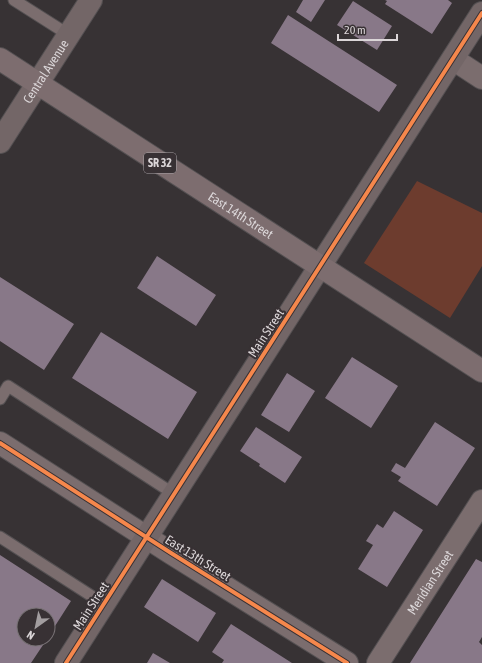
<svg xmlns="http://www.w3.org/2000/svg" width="482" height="663" font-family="'Asap Condensed',sans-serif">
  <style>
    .green { fill: #6d3c2e }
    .building { fill: #887888 }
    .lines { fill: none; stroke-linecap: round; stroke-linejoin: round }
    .lane-casing { stroke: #545052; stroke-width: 13 }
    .street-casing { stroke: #545052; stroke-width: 24 }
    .secondary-casing { stroke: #545052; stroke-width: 24 }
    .primary-casing { stroke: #545052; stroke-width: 24 }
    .lane { stroke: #7b6d6e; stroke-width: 11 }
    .street { stroke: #7b6d6e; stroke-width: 22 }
    .secondary { stroke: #736667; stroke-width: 22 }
    .primary { stroke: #7d6d6f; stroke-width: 22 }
    .cycleway-casing { stroke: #383134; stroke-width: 6 }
    .cycleway { stroke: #f5874c; stroke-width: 4 }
    .labels { text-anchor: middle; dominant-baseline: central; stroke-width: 4; stroke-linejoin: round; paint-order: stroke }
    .shield { fill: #383134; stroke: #aaa4a7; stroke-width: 1 }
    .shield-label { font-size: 12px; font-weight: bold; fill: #dbd6d8 }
    .street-label { font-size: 13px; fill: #dbd6d8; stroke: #383134 }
  </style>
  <rect width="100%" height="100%" fill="#373234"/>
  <path class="green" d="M417 181 482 213V266L450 318 364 263Z"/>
  <path class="building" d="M303 0H325L311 22 296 12Z
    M385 0H448L452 3 432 34 385 4 387 1Z
    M353 1 392 26 377 50 337 25Z
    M288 15 397 85 379 112 271 43Z
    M157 256 216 295 196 326 137 288Z
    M0 277 74 324 44 370 0 341Z
    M101 332 197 392 168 439 72 378Z
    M352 357 398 386 371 428 325 398Z
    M287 373 315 391 289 432 261 415Z
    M435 422 475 448 437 506 398 481 401 477 391 471 396 463 405 468Z
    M256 427 302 457 285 483 259 466 260 464 240 451Z
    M394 511 423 530 387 587 358 569 373 545 366 541 377 524 383 528Z
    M0 555 71 601 48 637V615H24V639H47L31 663H0Z
    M476 559 482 562V637L479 642 482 645V663H410Z
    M162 579 216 613 198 642 144 607Z
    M231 624 242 631 292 663H222L224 660 212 652Z
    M153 653 170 663H147Z"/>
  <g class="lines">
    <g class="lane-casing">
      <path id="lane" d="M14 0 69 35
        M0 399 8 386 174 494
        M0 537 104 604"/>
    </g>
    <g class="street-casing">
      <g id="street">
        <path d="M453 59 482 78"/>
        <path d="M0 443 171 553 347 663"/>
        <path id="s1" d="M378 663 482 501"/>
      </g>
    </g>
    <g class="secondary-casing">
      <g id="secondary">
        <path id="s2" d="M0 142 91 0"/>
        <path d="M66 663 482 13"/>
      </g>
    </g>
    <g class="primary-casing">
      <g id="primary">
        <path id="s3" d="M0 59 482 371"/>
      </g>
    </g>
    <use href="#lane" class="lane"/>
    <use href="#street" class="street"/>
    <use href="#secondary" class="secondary"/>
    <use href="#primary" class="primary"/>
    <g class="cycleway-casing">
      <path id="cycleway" d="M0 443 171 553 347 663
        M66 663 482 13"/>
    </g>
    <use href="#cycleway" class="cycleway"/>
  </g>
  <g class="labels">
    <rect class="shield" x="144" y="153" width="32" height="20" rx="3"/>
    <g class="shield-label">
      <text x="160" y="163">SR 32</text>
    </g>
    <g class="street-label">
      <text stroke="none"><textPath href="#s2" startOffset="84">Central Avenue</textPath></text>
      <text stroke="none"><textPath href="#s3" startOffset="287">East 14th Street</textPath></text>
      <text transform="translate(266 333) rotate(-57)">Main Street</text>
      <text transform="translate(198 558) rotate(32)">East 13th Street</text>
      <text stroke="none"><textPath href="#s1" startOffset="96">Meridian Street</textPath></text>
      <text transform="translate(91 606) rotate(-57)">Main Street</text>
    </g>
  </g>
  <g transform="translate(36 627) rotate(213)"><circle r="19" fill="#383134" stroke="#797376"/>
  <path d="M0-3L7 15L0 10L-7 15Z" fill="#a29d9f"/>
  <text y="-6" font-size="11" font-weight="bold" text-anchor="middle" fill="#dbd6d8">N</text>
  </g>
  <path d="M338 34v6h59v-6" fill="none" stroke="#dbd6d8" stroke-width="2"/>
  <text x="344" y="34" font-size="12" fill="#dbd6d8" stroke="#383134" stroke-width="3" paint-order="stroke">20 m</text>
</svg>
